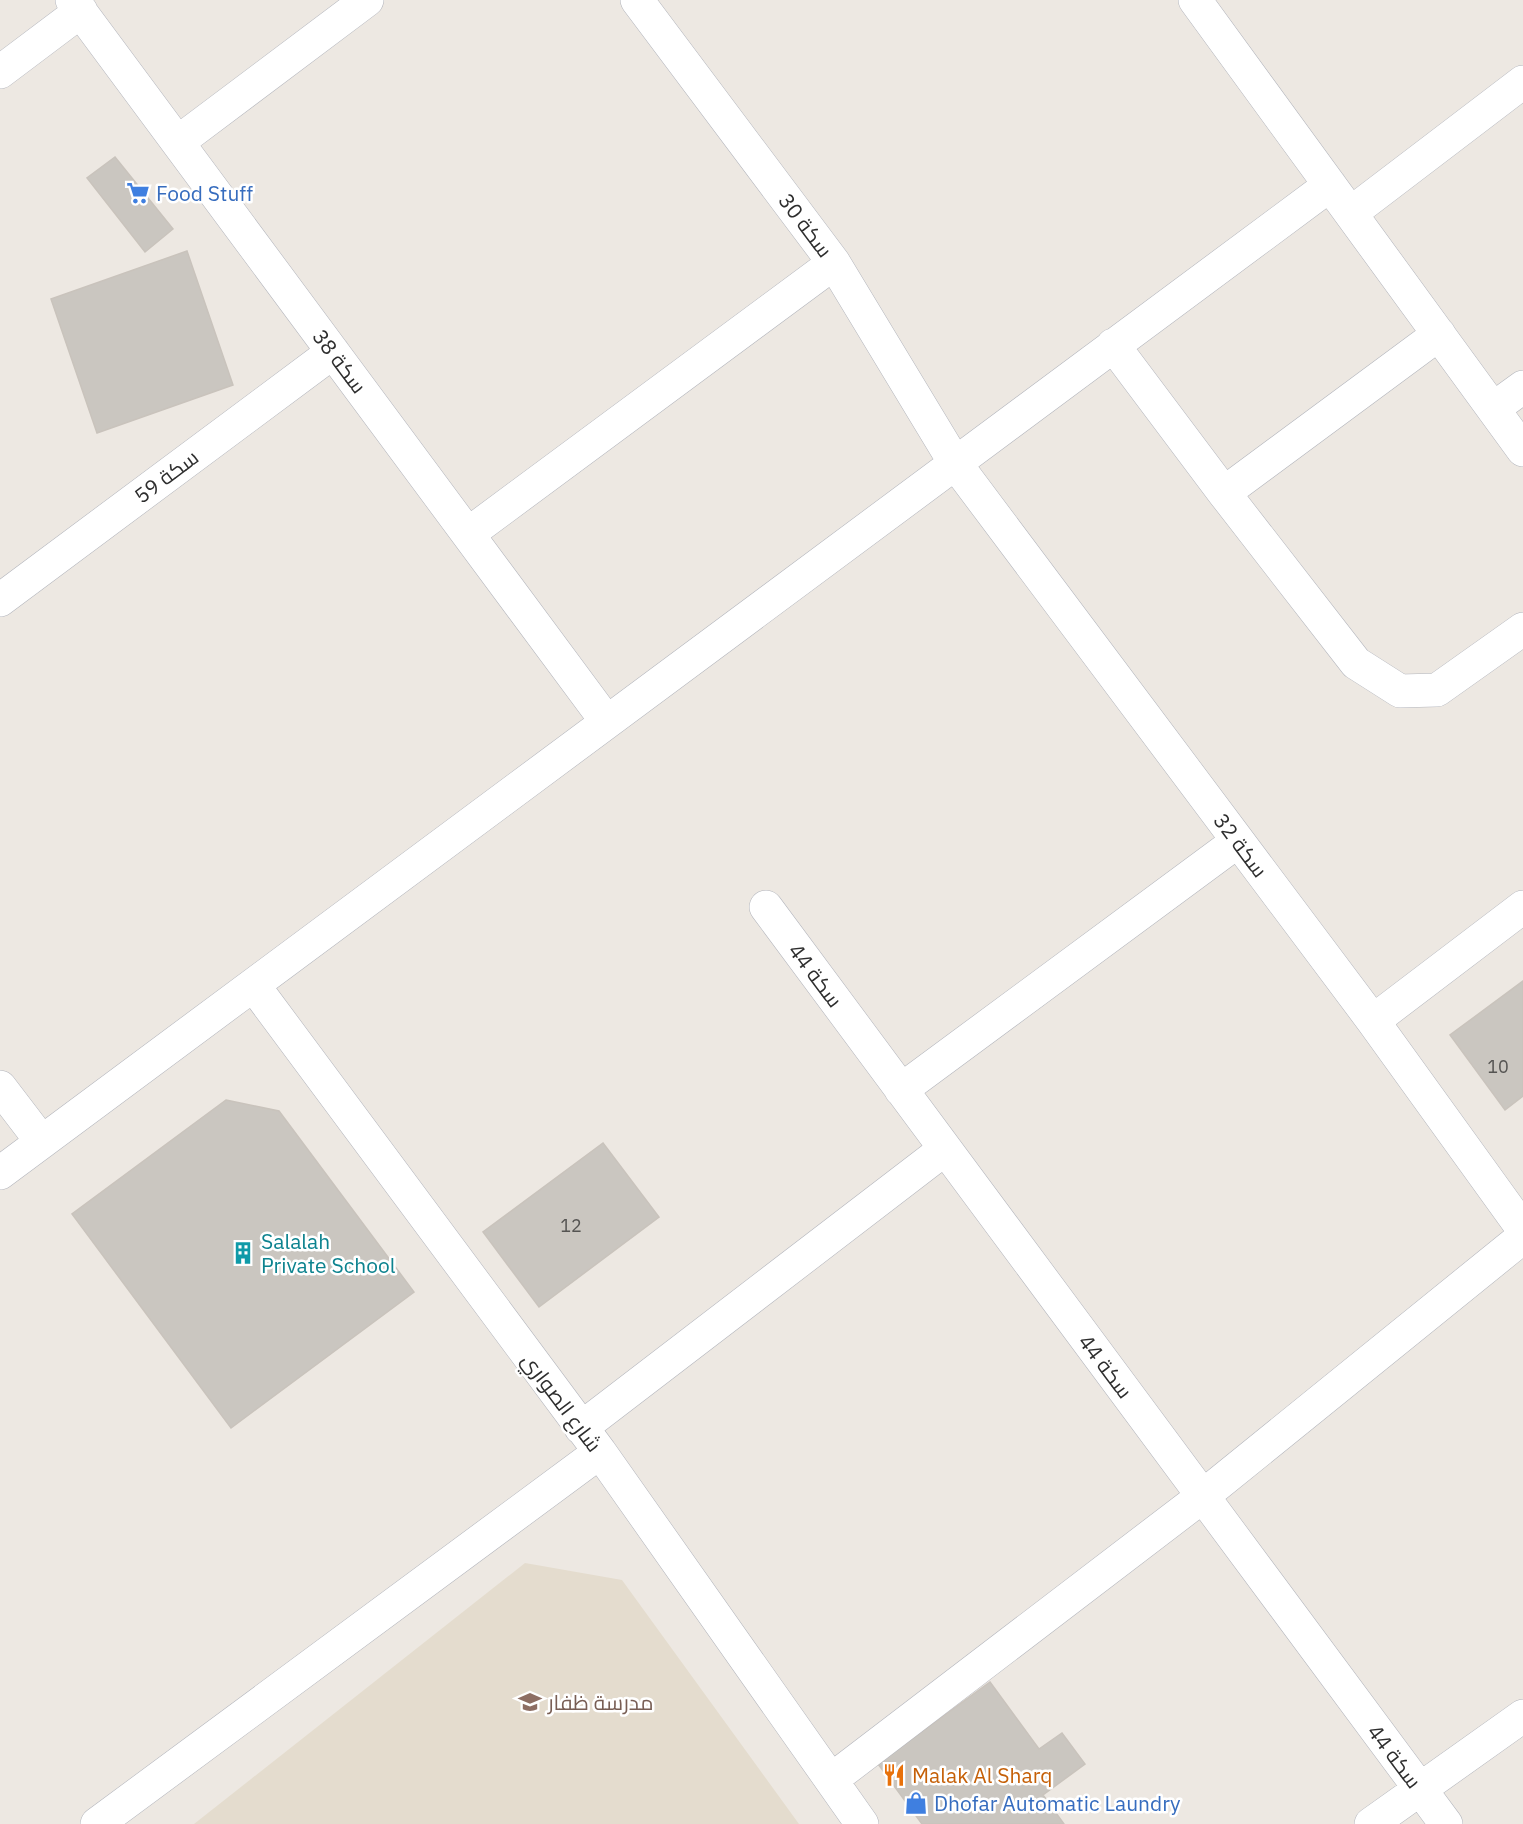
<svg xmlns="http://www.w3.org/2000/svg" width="1523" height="1824" font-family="'IBM Plex Sans',Cairo,sans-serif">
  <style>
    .education { fill: #e4dcce }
    .building { fill: #cac6c0; stroke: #c9c3bc; stroke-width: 1.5 }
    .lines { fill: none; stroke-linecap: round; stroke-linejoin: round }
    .minor-casing { stroke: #b3b5bc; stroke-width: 34 }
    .minor { stroke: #fff; stroke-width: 33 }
    .labels { text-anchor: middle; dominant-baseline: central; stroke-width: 5; stroke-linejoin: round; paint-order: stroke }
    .number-label { font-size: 18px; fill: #555452 }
    .shop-label { font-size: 21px; fill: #366cbe; stroke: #fff; text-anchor: start }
    .street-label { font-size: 21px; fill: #2e2e2e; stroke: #fff }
    .culture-label { font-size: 21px; fill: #0d838f; stroke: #fff; text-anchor: start }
    .education-label { font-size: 21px; fill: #785e54; stroke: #fff; text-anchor: start }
    .food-label { font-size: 21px; fill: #c56008; stroke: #fff; text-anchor: start }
  </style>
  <rect width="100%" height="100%" fill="#ede8e2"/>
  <path class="education" d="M525 1563 622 1580 799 1824H194Z"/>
  <path class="building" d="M115 157 173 229 145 252 87 178Z
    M187 251 233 385 97 433 51 299Z
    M1523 981V1096L1505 1110 1450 1035Z
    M226 1100 279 1111 414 1292 231 1428 72 1214Z
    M603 1143 659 1217 539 1307 483 1232Z
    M990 1682 1039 1749 1062 1733 1085 1764 1043 1795 1064 1824H922L878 1764Z"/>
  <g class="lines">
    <g class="minor-casing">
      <path id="minor" d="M72 0 607 722
        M637 0 834 263 955 463 1373 1021 1523 1229
        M1195 0 1523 450
        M0 72 81 11
        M178 142 367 0
        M1351 213 1523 82
        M1113 345 1224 493 1356 663 1400 691 1437 690 1523 629
        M1494 408 1523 387
        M1224 493 1439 334
        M468 534 834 263
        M0 600 333 352
        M766 907 1446 1824
        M254 986 600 1452 862 1824
        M1373 1021 1523 907
        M0 1087 42 1142
        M901 1090 1238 841
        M0 1173 1330 185
        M581 1428 945 1149
        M831 1780 1203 1496 1523 1237
        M97 1824 600 1452
        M1371 1824 1523 1716"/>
    </g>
    <use href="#minor" class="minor"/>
  </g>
  <defs>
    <g id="supermarket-bare" transform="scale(1.8)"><path d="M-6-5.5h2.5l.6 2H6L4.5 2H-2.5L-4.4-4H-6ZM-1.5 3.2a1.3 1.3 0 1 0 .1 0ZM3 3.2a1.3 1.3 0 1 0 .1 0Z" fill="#3f7fe0" stroke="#fff" stroke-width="2.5" paint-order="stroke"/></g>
    <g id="building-bare" transform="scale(1.8)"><path d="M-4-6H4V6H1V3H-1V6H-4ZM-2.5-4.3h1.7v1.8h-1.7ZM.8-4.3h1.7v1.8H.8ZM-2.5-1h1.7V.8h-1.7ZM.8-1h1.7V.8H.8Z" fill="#0f9aa8" stroke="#fff" stroke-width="2.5" paint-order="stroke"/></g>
    <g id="school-bare" transform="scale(1.8)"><path d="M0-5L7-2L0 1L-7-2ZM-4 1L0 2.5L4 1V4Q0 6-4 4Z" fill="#8d6e63" stroke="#fff" stroke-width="2.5" paint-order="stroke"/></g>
    <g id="restaurant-bare" transform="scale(1.8)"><path d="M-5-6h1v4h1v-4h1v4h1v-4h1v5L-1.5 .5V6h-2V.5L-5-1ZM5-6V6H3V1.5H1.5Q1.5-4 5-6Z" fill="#e8710a" stroke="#fff" stroke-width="2.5" paint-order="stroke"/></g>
    <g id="shop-bare" transform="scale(1.8)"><path d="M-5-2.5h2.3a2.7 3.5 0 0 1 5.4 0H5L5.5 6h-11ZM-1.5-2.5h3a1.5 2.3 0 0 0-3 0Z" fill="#3f7fe0" stroke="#fff" stroke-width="2.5" paint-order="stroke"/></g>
  </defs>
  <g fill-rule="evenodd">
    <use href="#supermarket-bare" x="138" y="193"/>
    <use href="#building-bare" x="243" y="1253"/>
    <use href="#school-bare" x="530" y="1702"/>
    <use href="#restaurant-bare" x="894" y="1775"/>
    <use href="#shop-bare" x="916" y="1803"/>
  </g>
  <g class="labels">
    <g class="number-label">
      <text x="1498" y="1066">10</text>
      <text x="571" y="1225">12</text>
    </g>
    <g class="shop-label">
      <text x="156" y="193">Food Stuff</text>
      <text x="934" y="1803">Dhofar Automatic Laundry</text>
    </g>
    <g class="street-label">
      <text transform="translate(806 225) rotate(53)">سكة 30</text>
      <text transform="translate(340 361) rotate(53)">سكة 38</text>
      <text transform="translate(166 476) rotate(-37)">سكة 59</text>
      <text transform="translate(1241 845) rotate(53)">سكة 32</text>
      <text transform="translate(816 975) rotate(53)">سكة 44</text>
      <text transform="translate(1106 1366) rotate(53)">سكة 44</text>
      <text transform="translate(562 1402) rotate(53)">شارع الصواري</text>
      <text transform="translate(1395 1756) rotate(53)">سكة 44</text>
    </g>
    <g class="culture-label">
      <text x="261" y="1241">Salalah<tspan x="261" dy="24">Private School</tspan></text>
    </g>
    <g class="education-label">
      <text x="548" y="1702">مدرسة ظفار</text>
    </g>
    <g class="food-label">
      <text x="912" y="1775">Malak Al Sharq</text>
    </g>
  </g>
</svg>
